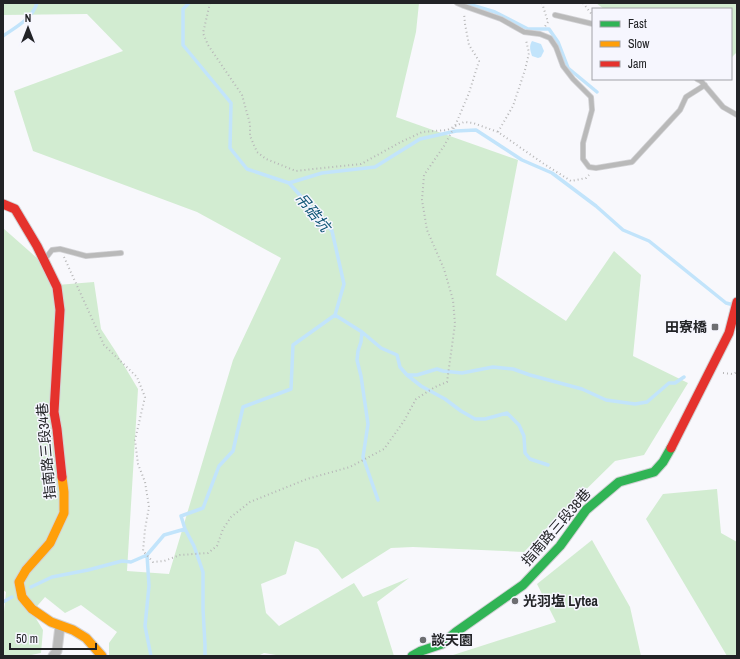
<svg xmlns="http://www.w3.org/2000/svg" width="740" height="659" font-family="'Archivo Narrow','Noto Sans TC',sans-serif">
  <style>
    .green { fill: #d2ecd1 }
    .water { fill: #c2e4fb }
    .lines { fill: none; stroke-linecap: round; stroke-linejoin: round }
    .stream { stroke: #c2e4fb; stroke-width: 3.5 }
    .lane-casing { stroke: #d2d2d5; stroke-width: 6 }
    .street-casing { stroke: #d2d2d5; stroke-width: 11 }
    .fast-casing { stroke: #d2d2d5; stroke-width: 11 }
    .slow-casing { stroke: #d2d2d5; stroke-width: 11 }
    .jam-casing { stroke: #d2d2d5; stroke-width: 11 }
    .path { stroke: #b7b7b8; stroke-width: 2; stroke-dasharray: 1 3; stroke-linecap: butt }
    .lane { stroke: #b9b9b9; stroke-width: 4.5 }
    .street { stroke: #b9b9b9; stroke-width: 9 }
    .fast { stroke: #30b455; stroke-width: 9 }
    .slow { stroke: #ff9f0a; stroke-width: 9 }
    .jam { stroke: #e5322d; stroke-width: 9 }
    .poi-dot { fill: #6d6e71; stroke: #f6f6fe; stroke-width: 1.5 }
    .labels { text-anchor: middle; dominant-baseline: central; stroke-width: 3; stroke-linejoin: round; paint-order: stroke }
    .poi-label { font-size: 14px; font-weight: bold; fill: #222326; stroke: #f6f6fe; text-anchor: start }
    .street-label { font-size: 14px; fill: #222326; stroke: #f6f6fe }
    .water-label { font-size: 15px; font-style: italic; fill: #0f5575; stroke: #f6f6fe }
  </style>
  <rect width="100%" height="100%" fill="#f8f8fc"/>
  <path class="green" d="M3 3H419L416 32 396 117 518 160 496 275 566 321 614 251 641 275 633 356 688 383 644 455 615 461 556 519 524 552 413 547 391 548 342 579 318 549 295 541 286 574 261 584 266 613 279 626 354 583 363 597 409 578 377 602 394 656H282L264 653 258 656H109V643L117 632 81 605 65 613 45 597 32 612 43 630 41 653 26 656H3V621L6 592 3 590V228L37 258 57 285 94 282 101 329 116 352 138 389 127 571 169 574 233 360 281 258 197 212 33 151 14 91 123 51 87 14 3 15Z
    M596 3H737V52L731 58V9H604Z
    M717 489 721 533 737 542V656H727L646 519 663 494Z
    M592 540 630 607 641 656H450L556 622 537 584Z"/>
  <path class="water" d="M532 41 541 44 544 51 541 57 538 58 532 56C530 50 529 46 532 41Z"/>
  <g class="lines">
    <path class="stream" d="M465 3 495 12 528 29H549L558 42 568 68 597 92
      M3 36C16 27 32 19 37 3
      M289 183 322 173 375 167 420 139 456 131 476 130 522 160 552 173 596 206 623 230 649 241 726 303 734 305
      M335 315 362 332 381 348 397 355 400 367 407 375 421 386 445 399 461 411 475 419H485L507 413 519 425 524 436 525 453 530 459 548 465
      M362 332 361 342 358 351 357 360 361 376 368 424 363 457 378 500
      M407 375H417L437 369 443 371 462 373 493 367 513 369 530 375 582 389 606 400 635 404 647 402 669 383H675L684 377
      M185 529 194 546 203 572V609L205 645V656
      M147 555 149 586 145 626 151 656
      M31 587 52 577 88 570 122 561 131 562 147 555 164 535 185 529 181 516 203 508 219 466 233 451 243 407 291 389 293 345 335 315 344 284 332 231 289 183 247 169 230 148 231 103 183 45V9L189 3
      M3 602 12 597"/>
    <g class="lane-casing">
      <path id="lane" d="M457 3 464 6 501 19 524 32 540 34 550 38 556 47 563 66 573 79 591 97 592 110 583 143V159L589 167 596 168 632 162 680 110 686 97 705 85
        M555 15 593 24
        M697 79 701 81 723 107 737 115
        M45 259 52 250 60 249 86 256 121 253"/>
    </g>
    <g class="street-casing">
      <path id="street" d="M53 656 57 651 60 626"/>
    </g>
    <g class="fast-casing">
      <path id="fast" d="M412 656 421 651 442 644 456 632 523 585 560 546 586 510 619 482 654 472 663 462 671 448"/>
    </g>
    <g class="slow-casing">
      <path id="slow" d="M62 477 64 492V513L50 543 26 570 19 582 22 597 32 609 51 622 73 630 86 638 102 656"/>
    </g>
    <g class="jam-casing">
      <path id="jam" d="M3 204 15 209 37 246 57 287 60 310 54 412 57 429 62 477
        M671 448 729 333 737 302"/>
    </g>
    <path class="path" d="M210 3 203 33 208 45 242 95 250 124V136L257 152 266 159 296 171 313 169 361 164 399 143 422 132 447 130 464 122 473 123 498 132 544 164 571 181 586 178 589 175
      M542 3 548 22 544 28
      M583 3 593 16
      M498 132 513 106 525 70 529 53 526 40
      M64 257 104 345 137 377 145 397 135 440 138 464 145 482 149 507 145 529 143 551 153 562 164 561 180 555 208 553 217 546 223 529 231 517 250 502 307 479 350 467 384 449 404 421 416 399 435 387 447 382 455 324 453 300 444 269 427 230 422 200 424 175 444 146 455 126 469 93 479 61 469 45 465 24 464 13
      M723 373 733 374 737 372"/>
    <use href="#lane" class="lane"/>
    <use href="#street" class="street"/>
    <use href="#fast" class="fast"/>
    <use href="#slow" class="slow"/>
    <use href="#jam" class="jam"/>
  </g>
  <g class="poi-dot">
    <rect x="711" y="323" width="8" height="8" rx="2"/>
    <circle cx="515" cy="601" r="4"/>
    <circle cx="423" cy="640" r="4"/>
  </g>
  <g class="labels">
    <g class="poi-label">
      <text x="707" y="327" text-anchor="end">田寮橋</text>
      <text x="523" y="601">光羽塩 Lytea</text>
      <text x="431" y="640">談天園</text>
    </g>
    <g class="street-label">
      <text transform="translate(46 451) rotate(-95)">指南路三段34巷</text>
      <text transform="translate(556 527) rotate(-49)">指南路三段38巷</text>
    </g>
    <g class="water-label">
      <text transform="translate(313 212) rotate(50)">吊硞坑</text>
    </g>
  </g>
  <rect width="740" height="659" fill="none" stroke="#222326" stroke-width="8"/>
  <rect x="592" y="8" width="140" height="72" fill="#f6f6fe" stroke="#a1a2a8"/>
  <rect x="600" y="21" width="20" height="6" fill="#30b455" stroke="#a1a2a8"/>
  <text x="628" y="28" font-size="12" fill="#222326">Fast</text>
  <rect x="600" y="41" width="20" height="6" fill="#ff9f0a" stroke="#a1a2a8"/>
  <text x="628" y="48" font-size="12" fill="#222326">Slow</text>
  <rect x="600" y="61" width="20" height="6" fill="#e5322d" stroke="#a1a2a8"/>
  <text x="628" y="68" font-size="12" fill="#222326">Jam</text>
  <g transform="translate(28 28)" stroke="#f6f6fe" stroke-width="3" paint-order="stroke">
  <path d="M0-3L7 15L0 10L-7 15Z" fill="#222326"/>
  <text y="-6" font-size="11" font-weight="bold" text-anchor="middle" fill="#222326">N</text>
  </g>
  <path d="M10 643v6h86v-6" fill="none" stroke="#222326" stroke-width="2"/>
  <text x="16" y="643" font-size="12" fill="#222326" stroke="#f6f6fe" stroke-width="3" paint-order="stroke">50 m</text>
</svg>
